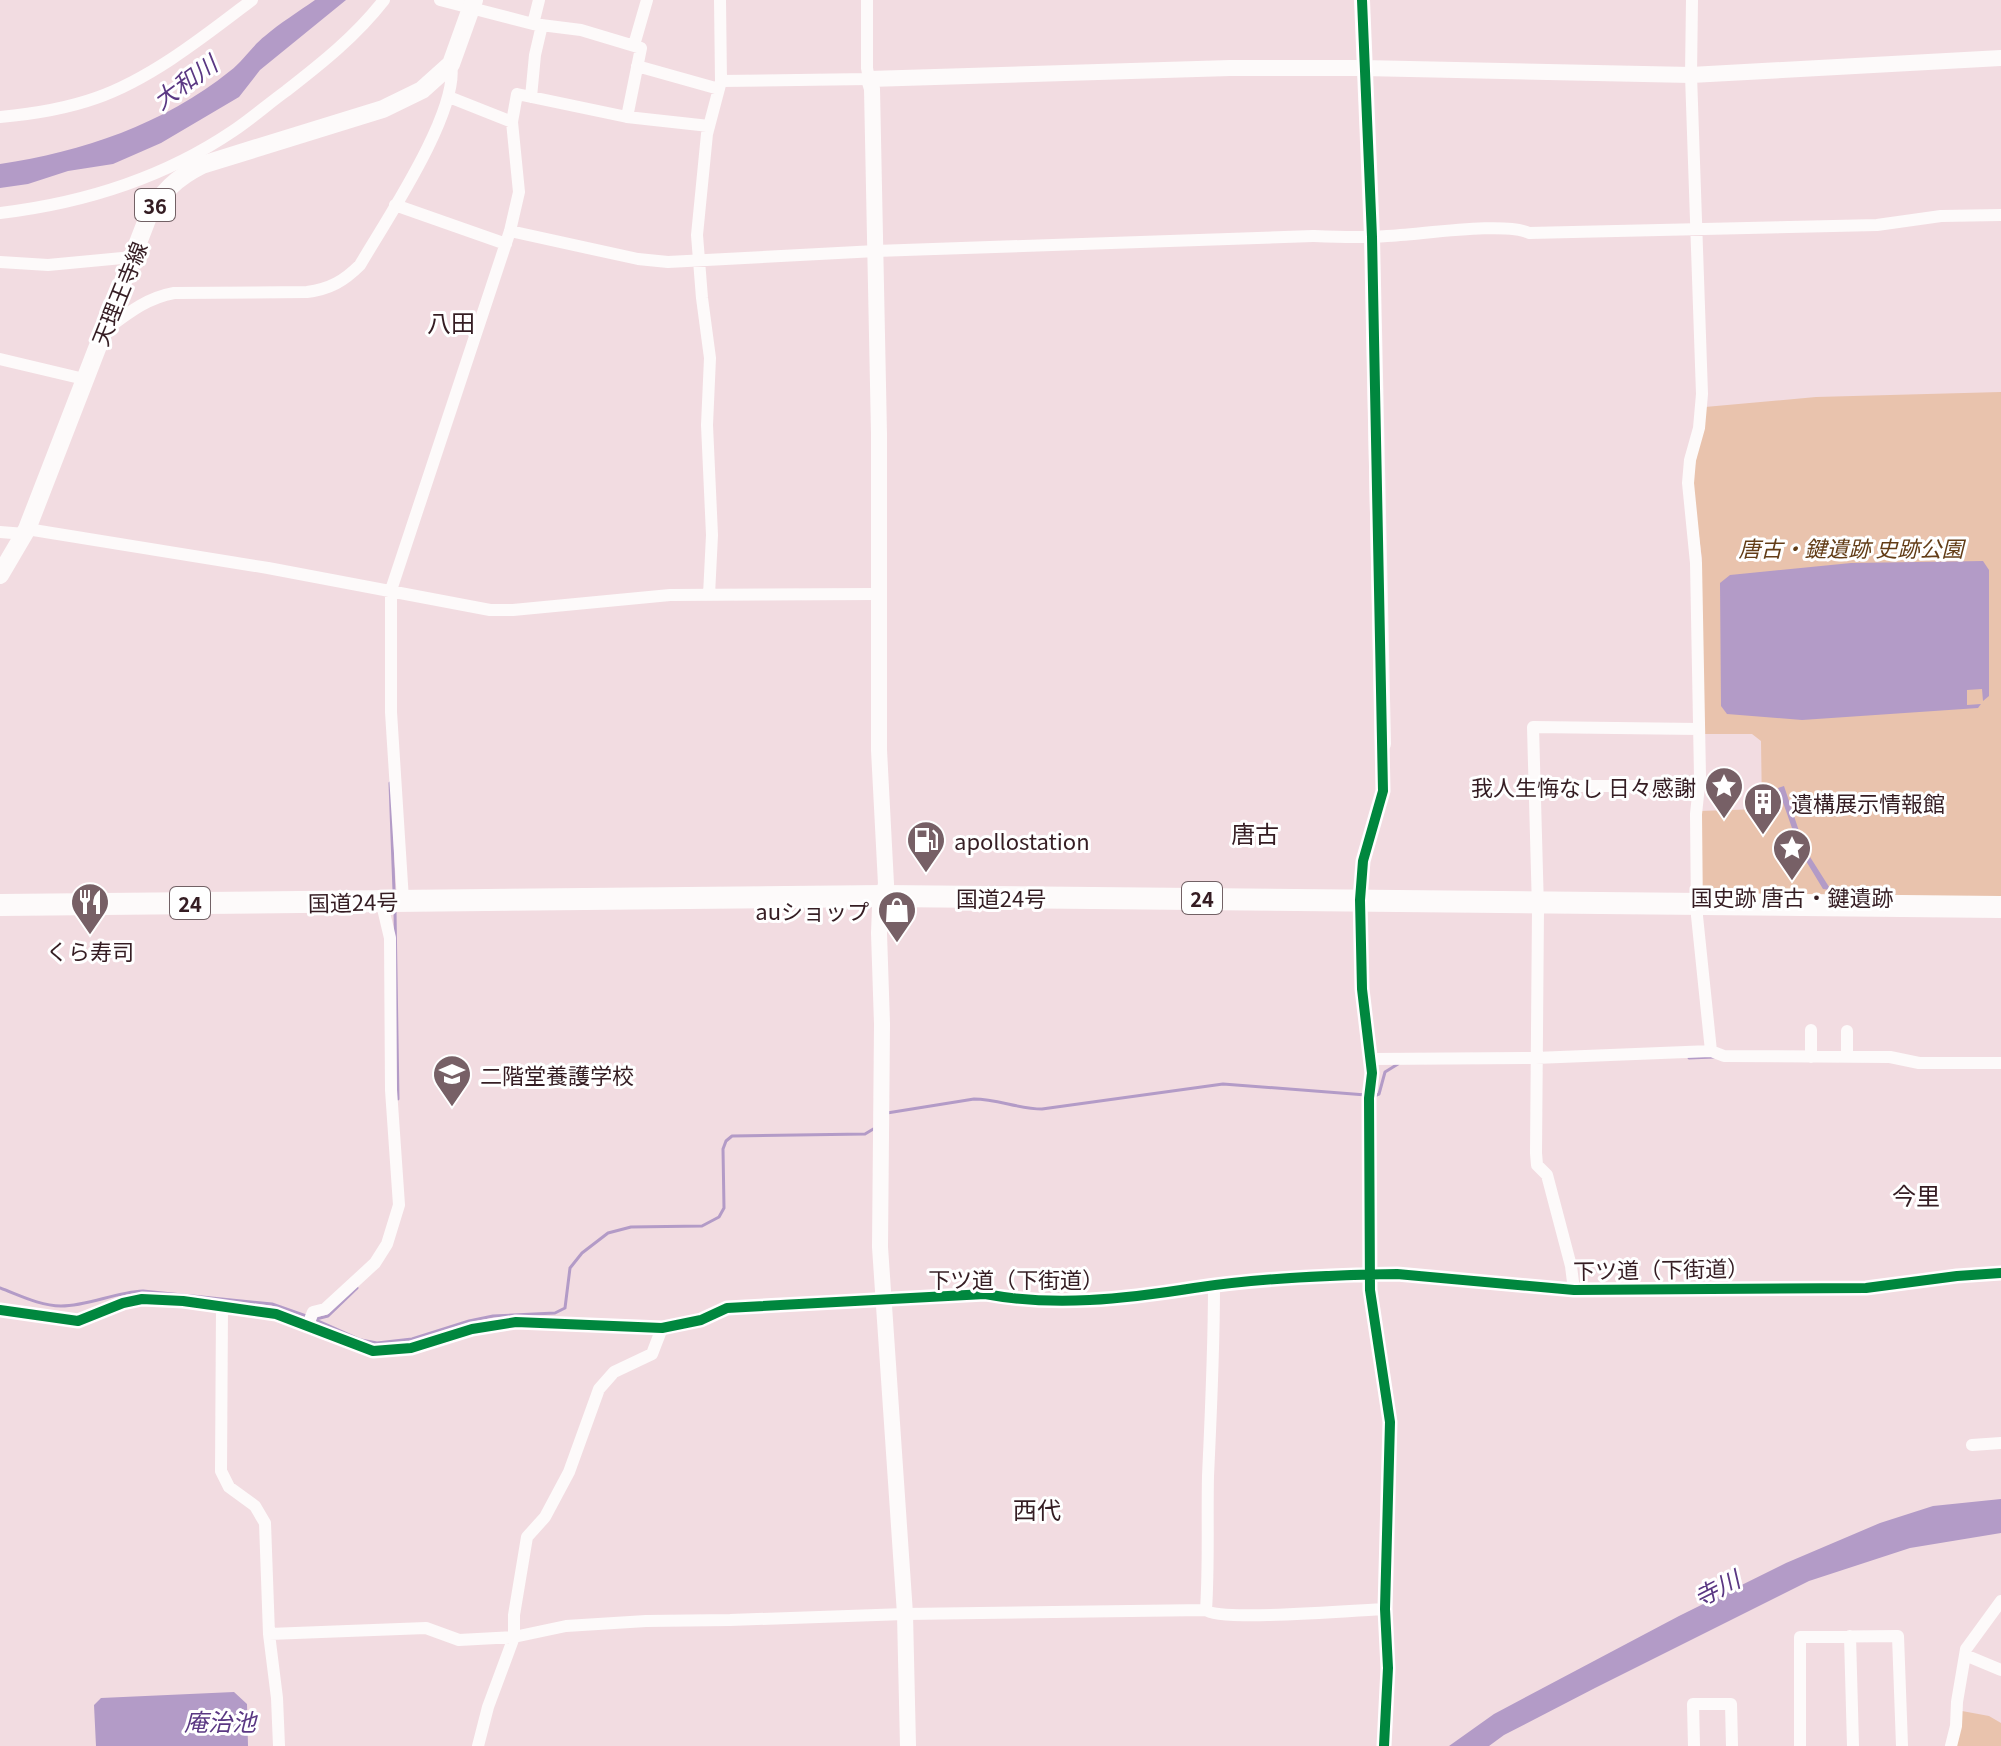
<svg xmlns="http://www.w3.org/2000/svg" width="2001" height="1746" font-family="Georgia,'Noto Sans JP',serif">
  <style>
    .green { fill: #e9c3ad }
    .water { fill: #b39bc7 }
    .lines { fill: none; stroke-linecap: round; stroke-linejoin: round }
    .stream { stroke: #b39bc7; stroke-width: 3 }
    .street { stroke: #fdfafa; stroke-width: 12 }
    .secondary { stroke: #fdfafa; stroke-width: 16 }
    .primary { stroke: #fdfafa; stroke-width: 18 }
    .highway { stroke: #fdfafa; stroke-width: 22 }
    .cycleway-casing { stroke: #fff; stroke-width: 15 }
    .cycleway { stroke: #00873e; stroke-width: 10 }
    .labels { text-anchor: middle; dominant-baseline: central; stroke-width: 6; stroke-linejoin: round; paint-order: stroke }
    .shield { fill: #fff; stroke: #726165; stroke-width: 2 }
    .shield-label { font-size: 20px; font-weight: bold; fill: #351d23 }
    .street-label { font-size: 22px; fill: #351d23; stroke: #fff }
    .park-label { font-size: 22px; font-style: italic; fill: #633d17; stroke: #fff }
    .poi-label { font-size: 22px; fill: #351d23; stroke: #fff; text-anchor: start }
    .water-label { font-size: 24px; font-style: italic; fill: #5a3783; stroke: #fff }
    .neighbourhood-label { font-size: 24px; fill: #351d23; stroke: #fff }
  </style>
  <rect width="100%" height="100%" fill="#f2dce1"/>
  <path class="green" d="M2001 392V898L1702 896 1699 811 1762 809 1761 741 1752 734H1704L1700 572 1702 559 1692 483 1705 407 1816 397Z
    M1962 1711 1989 1716 2001 1723V1746H1954Z"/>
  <path class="water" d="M315 0H346L260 70 239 97 161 143 113 164 68 171 28 184 0 188V164C82 152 164 124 230 71 243 61 252 46 265 36 280 23 298 12 315 0Z
    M1983 561 1989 570V696L1983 701 1982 689 1967 690V705L1981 704 1978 708 1802 720 1727 714 1721 706 1720 583 1730 575 1851 563Z
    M1784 786 1805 849 1831 890 1823 889 1800 851 1778 788Z
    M2001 1499V1533L1910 1548 1809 1581 1595 1688 1504 1735 1489 1746H1449L1494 1714 1679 1616 1786 1563 1880 1523 1933 1506Z
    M234 1692 247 1704 248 1746H96L94 1705 101 1698Z"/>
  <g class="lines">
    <path class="stream" d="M390 783 394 891
      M395 911 398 1099
      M1689 1058 1714 1057
      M1374 1096 1379 1094 1385 1072 1398 1064
      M887 1113 974 1099C997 1099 1019 1109 1042 1109L1223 1084 1366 1095
      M0 1288C19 1295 40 1306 61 1306 89 1306 115 1292 143 1291L272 1304 309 1317
      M316 1319 328 1316 357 1288
      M316 1320 361 1340 377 1343 412 1339 469 1321 493 1316 555 1313 565 1308 570 1268 582 1253 608 1233 631 1227 702 1226 719 1217 724 1208 723 1149 726 1141 732 1136 865 1134 875 1128"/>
    <path class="street" d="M440 0 533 24 581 30 641 48 627 117
      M1692 0 1691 75 1702 394 1699 428 1690 460 1688 483 1696 563 1700 776 1696 814 1697 916 1711 1051
      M533 24 539 0
      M634 45 647 0
      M637 66 719 89
      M721 81 869 79 867 68V0
      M449 97 512 122
      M531 97 535 55 542 25
      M0 117C33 114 65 109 96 98 151 79 206 35 252 0
      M395 205 506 244
      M0 213C84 203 162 179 233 131 251 119 268 104 286 91 322 63 356 36 384 0
      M510 231 638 259 668 262 876 251 1313 236C1338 237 1362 238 1387 236 1418 235 1506 221 1529 233L1877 225 1941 216 2001 215
      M0 262 48 265 133 257
      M104 331C127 314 146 298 174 293L307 292C330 289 344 281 360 265 385 222 460 111 451 64
      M0 359 84 379
      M27 529 268 568 490 610H513L670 595 877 594
      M0 532 25 534
      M709 595 712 535 707 425 710 358 702 298 697 235 707 134 721 81 720 0
      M1383 744V791L1363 861 1360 900 1362 989 1372 1073 1369 1098 1370 1290 1390 1422 1385 1609 1388 1668 1384 1746
      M1534 786H1699
      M403 900 391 712V590L510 231 519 192 512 122 517 94 627 117 709 126
      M1811 1030V1057
      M1847 1031V1057
      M1371 1059 1535 1058 1711 1051 1724 1056 1890 1057 1919 1063H2001
      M1574 1290 1571 1266 1547 1175 1537 1165 1536 1153 1538 909 1533 727 1699 729
      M222 1308 221 1471 229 1487 255 1506 265 1523 269 1634 277 1698 279 1746
      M0 1310 78 1321 123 1303 142 1299 183 1301 276 1314 373 1351 411 1348 472 1329 516 1322 662 1328 701 1320 727 1308 985 1294C1054 1307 1125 1299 1194 1288 1260 1278 1330 1275 1397 1274L1574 1290 1866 1288 1957 1276 2001 1273
      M307 1327 313 1312 325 1309 375 1263 387 1244 399 1205 391 1090 390 938 381 900
      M1972 1445 2001 1443
      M1206 1610C1209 1565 1207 1520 1208 1476 1211 1412 1214 1350 1214 1286
      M269 1634 426 1628 459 1640 514 1637 566 1626 646 1621 730 1620 905 1614 1206 1610C1219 1622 1358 1610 1385 1609
      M1850 1636 1853 1746
      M1965 1655 2001 1670
      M478 1746 488 1707 514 1637V1615L527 1537 545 1517 569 1472 599 1389 614 1372 652 1354 662 1328
      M1694 1746 1693 1704H1731L1732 1746
      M1800 1746V1637L1898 1636 1902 1746
      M1951 1746 1956 1726 1957 1702 1966 1649 2001 1601"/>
    <path class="secondary" d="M1362 0 1372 237 1383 744
      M908 1746 905 1614 880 1247 882 1024 879 933 880 907 886 884 879 750V434L872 89 869 79 1230 68H1363L1691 75 2001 58"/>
    <path class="primary" d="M0 575 27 529 148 217C162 192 176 178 202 165L383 109 422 90 451 64 474 0"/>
    <path class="highway" d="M0 905 884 896 2001 907"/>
    <g class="cycleway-casing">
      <path id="cycleway" d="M1362 0 1372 237 1383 791 1363 861 1360 900 1362 989 1372 1073 1369 1098 1370 1290 1390 1422 1385 1609 1388 1668 1384 1746
        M0 1310 78 1321 123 1303 142 1299 183 1301 276 1314 373 1351 411 1348 472 1329 516 1322 662 1328 701 1320 727 1308 985 1294C1054 1307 1125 1299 1194 1288 1260 1278 1330 1275 1397 1274L1574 1290 1866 1288 1957 1276 2001 1273"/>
    </g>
    <use href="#cycleway" class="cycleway"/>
  </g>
  <defs>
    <g id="sight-pin" transform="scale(2)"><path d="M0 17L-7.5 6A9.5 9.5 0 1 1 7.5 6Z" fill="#776066" stroke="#fff"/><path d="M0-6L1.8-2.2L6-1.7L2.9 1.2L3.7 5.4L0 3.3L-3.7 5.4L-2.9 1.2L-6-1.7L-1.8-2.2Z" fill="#fff"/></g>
    <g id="building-pin" transform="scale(2)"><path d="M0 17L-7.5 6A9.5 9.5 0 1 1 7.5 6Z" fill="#776066" stroke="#fff"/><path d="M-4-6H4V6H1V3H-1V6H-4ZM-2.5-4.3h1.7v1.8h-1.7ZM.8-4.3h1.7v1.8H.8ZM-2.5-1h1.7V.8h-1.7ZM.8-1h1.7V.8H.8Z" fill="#fff"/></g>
    <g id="fuel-pin" transform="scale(2)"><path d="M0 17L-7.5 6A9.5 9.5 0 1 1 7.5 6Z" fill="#776066" stroke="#fff"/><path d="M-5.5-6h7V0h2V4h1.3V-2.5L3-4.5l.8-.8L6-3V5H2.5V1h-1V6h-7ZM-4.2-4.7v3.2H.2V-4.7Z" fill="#fff"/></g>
    <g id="restaurant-pin" transform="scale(2)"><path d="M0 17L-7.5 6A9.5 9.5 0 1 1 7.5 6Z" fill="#776066" stroke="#fff"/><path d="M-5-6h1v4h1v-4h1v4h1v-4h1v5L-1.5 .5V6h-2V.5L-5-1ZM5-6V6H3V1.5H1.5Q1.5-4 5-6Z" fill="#fff"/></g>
    <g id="shop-pin" transform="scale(2)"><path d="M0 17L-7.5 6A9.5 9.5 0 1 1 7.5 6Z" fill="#776066" stroke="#fff"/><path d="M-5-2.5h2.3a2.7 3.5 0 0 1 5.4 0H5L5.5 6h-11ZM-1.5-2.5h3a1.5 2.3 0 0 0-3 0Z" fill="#fff"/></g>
    <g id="school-pin" transform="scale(2)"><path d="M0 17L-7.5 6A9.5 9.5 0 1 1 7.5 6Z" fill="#776066" stroke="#fff"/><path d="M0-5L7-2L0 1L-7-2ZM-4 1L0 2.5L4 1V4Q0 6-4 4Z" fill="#fff"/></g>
  </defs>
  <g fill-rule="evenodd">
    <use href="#sight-pin" x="1724" y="786"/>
    <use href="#building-pin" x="1763" y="802"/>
    <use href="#fuel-pin" x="926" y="840"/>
    <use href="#sight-pin" x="1792" y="848"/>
    <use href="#restaurant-pin" x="90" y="902"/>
    <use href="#shop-pin" x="897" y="910"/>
    <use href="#school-pin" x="452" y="1074"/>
  </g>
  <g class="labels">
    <g class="shield">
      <rect x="135" y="189" width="40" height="32" rx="6"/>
      <rect x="1182" y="882" width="40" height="32" rx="6"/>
      <rect x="170" y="887" width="40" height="32" rx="6"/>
    </g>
    <g class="shield-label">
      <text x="155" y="205">36</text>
      <text x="1202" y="898">24</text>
      <text x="190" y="903">24</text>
    </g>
    <g class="street-label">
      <text transform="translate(118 293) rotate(-68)">天理王寺線</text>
      <text x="1001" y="897">国道24号</text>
      <text transform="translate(353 901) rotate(-1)">国道24号</text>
      <text transform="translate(1661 1268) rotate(-1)">下ツ道（下街道）</text>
      <text x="1016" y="1278">下ツ道（下街道）</text>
    </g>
    <g class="park-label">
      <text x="1851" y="547">唐古・鍵遺跡 史跡公園</text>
    </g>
    <g class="poi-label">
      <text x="1696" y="786" text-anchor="end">我人生悔なし 日々感謝</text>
      <text x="1791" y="802">遺構展示情報館</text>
      <text x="954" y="840">apollostation</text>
      <text x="1792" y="896" text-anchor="middle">国史跡 唐古・鍵遺跡</text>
      <text x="869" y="910" text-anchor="end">auショップ</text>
      <text x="90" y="950" text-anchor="middle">くら寿司</text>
      <text x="480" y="1074">二階堂養護学校</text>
    </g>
    <g class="water-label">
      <text transform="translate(184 81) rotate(-36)">大和川</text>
      <text transform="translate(1716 1587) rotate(-27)">寺川</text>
      <text x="220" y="1720">庵治池</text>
    </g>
    <g class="neighbourhood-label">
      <text x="451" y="321">八田</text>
      <text x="1255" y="832">唐古</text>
      <text x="1916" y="1194">今里</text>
      <text x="1037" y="1508">西代</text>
    </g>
  </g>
</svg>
